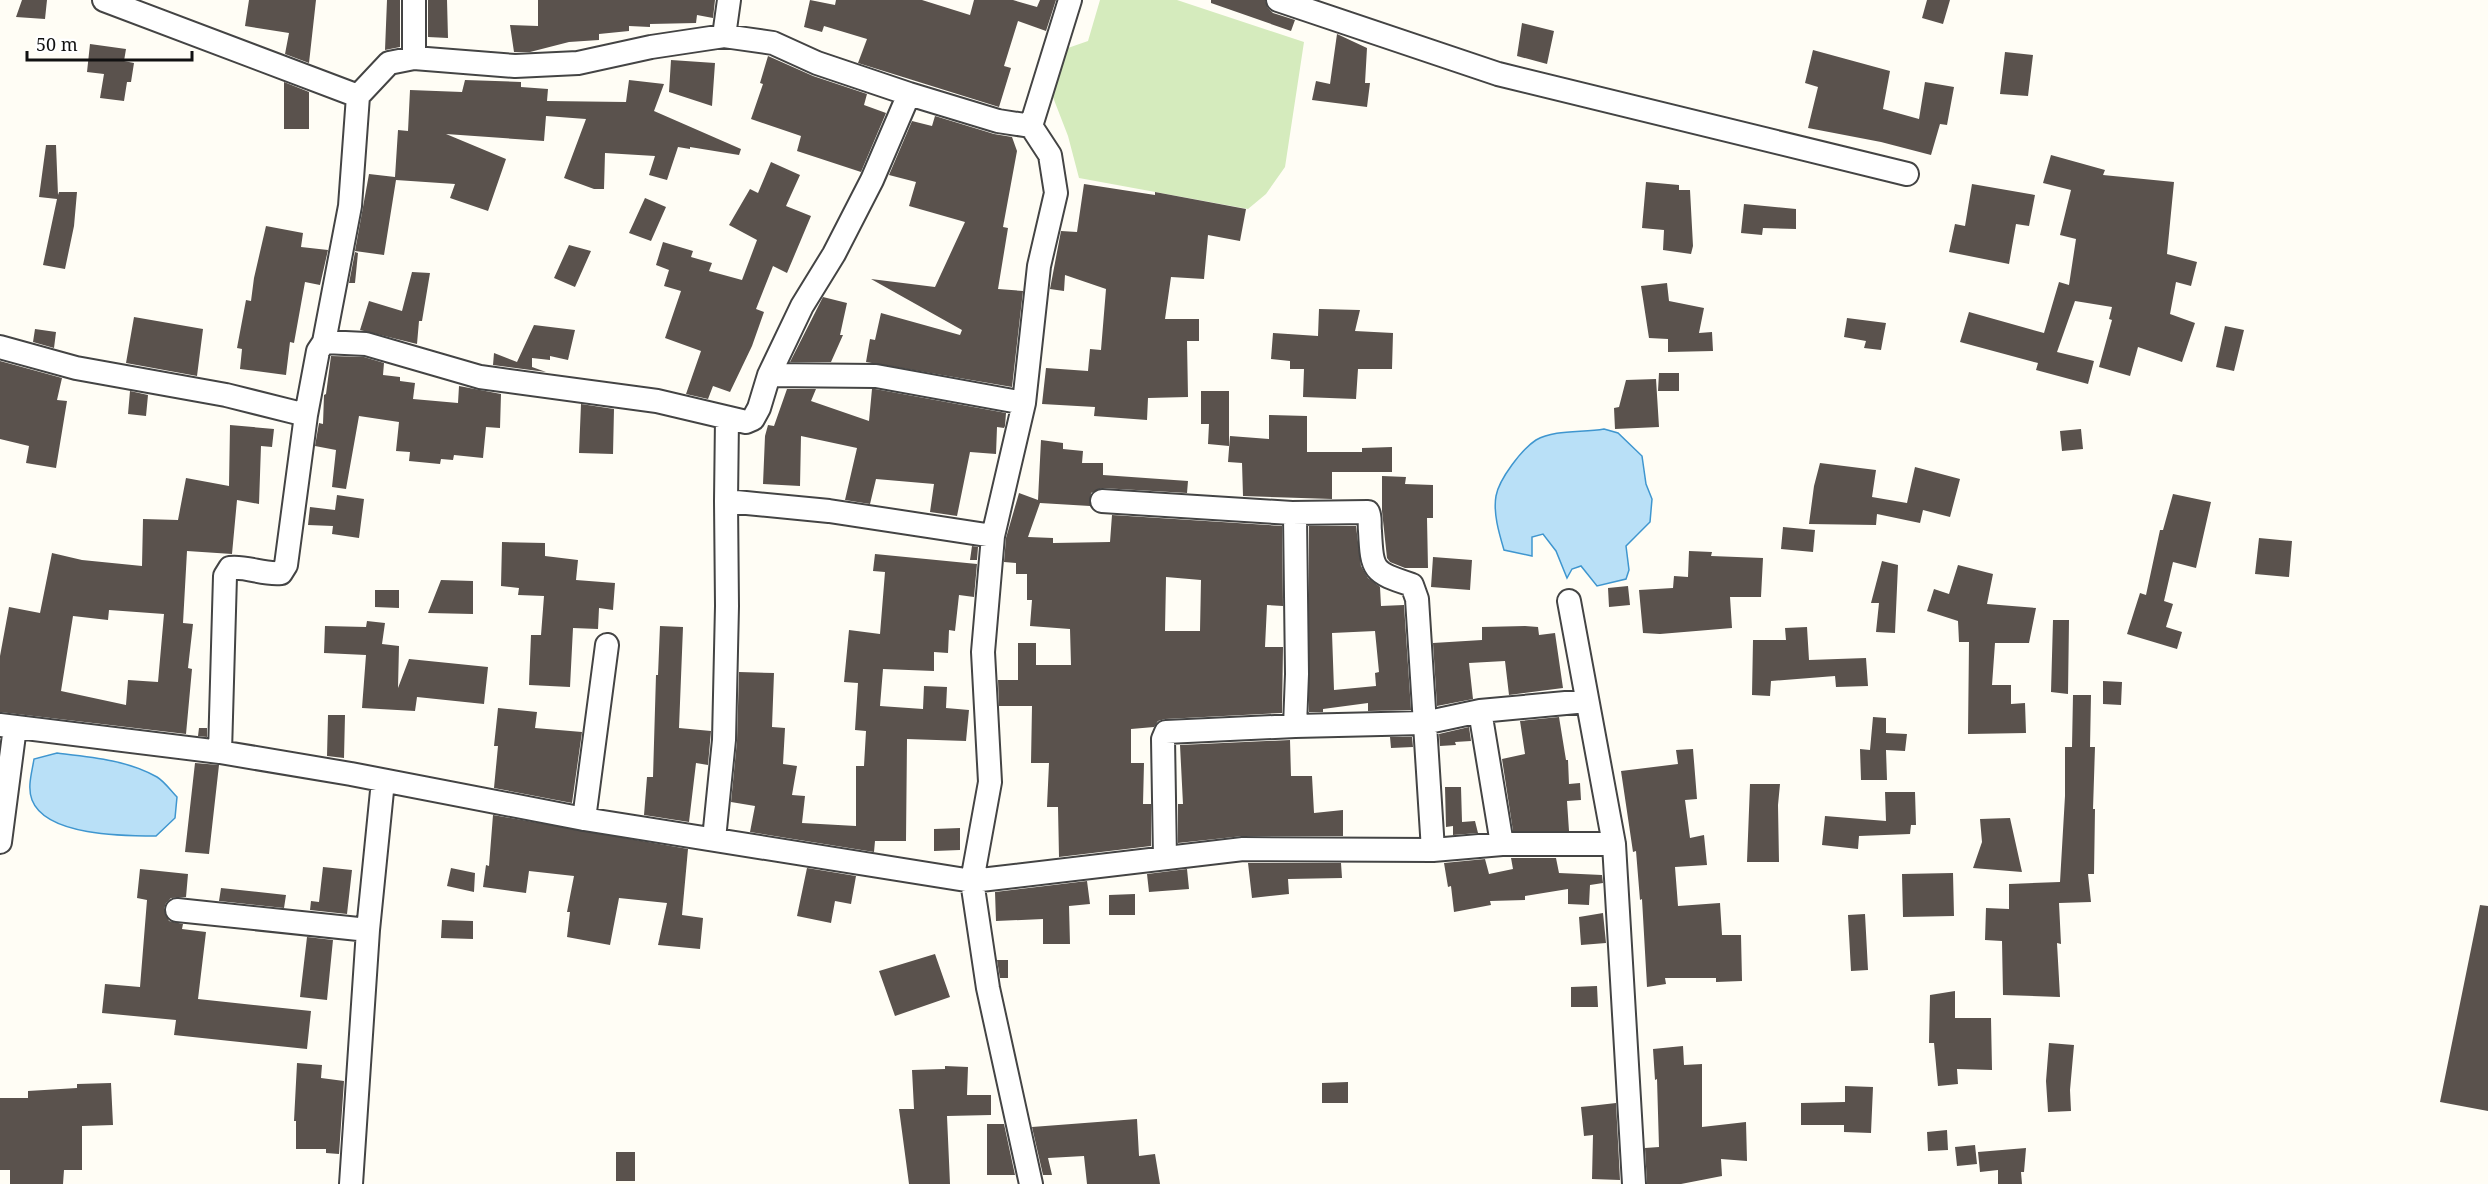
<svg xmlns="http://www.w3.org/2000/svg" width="2488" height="1184" font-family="'Noto Serif',serif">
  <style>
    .green { fill: #d5ebbd }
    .water { fill: #b9e0f7; stroke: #3f96cf; stroke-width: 1.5 }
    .building { fill: #5a524d; fill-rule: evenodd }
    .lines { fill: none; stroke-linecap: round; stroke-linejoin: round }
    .street-casing { stroke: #444; stroke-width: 26 }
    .street { stroke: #fff; stroke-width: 22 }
  </style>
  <rect width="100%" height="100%" fill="#fffdf5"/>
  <path class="green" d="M1100 0H1177L1304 42 1285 167 1266 194 1248 209 1079 178 1068 136 1049 87 1065 49 1088 41Z"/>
  <path class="water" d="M1604 429 1618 433 1642 456 1646 484 1652 499 1650 522 1626 546 1629 570 1626 579 1597 586 1581 566 1572 569 1567 578 1556 551 1543 534 1532 537V556L1504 550C1499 533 1493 513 1496 496 1499 479 1522 449 1536 440 1555 429 1583 433 1604 429Z
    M57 753C91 757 127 760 157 777 165 782 171 791 177 797L175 818 156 836C124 836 46 836 32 800 27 787 32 772 34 759Z"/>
  <path class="building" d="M22 0H47L45 19 16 17Z
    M249 0H316L309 63 285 54 289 33 245 26Z
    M387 0H400V47L385 50Z
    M428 0H447L448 38 428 37Z
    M538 0H715L713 18 697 15 696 23 650 24V27L629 26V31L599 34V40L569 42 530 52H514L510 25 538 26Z
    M810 0 835 5 836 0H922L970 15 974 0H1013L1037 7 1040 0H1056L1046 31 1018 21 1004 66 1011 68 999 107 858 63 867 39 824 26 822 32 804 27Z
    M1211 0H1265L1268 8 1273 13 1295 20 1291 31 1211 3Z
    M1927 0H1950L1943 24 1922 18Z
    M1522 23 1554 31 1547 64 1517 56Z
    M1337 34 1367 48 1365 83H1370L1367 107 1312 100 1316 81 1330 84Z
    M90 44 126 49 124 61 134 63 131 82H127L124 101 100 98 104 74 87 72Z
    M1813 50 1890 71 1883 109 1919 119 1925 82 1954 87 1947 125 1940 124 1931 155 1881 142 1808 128 1818 87 1805 83Z
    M2005 52 2033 55 2028 96 2000 94Z
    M768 56 813 76 867 94 864 105 886 113 861 172 797 151 801 136 751 119 763 84 760 83Z
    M671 60 715 63 712 106 669 92Z
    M465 80 521 82V87L548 89 547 101 626 102 629 80 664 84 654 111 741 149 739 155 690 147V149L678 147 667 180 649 175 655 156 605 153 604 189H594L564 178 586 119 546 116 544 141 446 134 506 159 488 211 450 198 455 184 396 180 384 255 355 251 369 174 395 177 398 130 408 131 410 90 462 92Z
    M284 82 309 92V129H284Z
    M935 116 994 134 1012 137 1017 151 1003 227 1008 228 998 289 1023 291 1012 387 866 362 870 339 875 340 881 313 960 335 962 330 871 279 935 287 965 222 909 206 916 182 889 175 912 121 932 126Z
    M46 145H56L58 195 59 192H77L74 226 65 269 43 265 57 199 39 197Z
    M2051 155 2105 170 2103 175 2174 182 2167 254 2197 262 2191 286 2176 282 2170 314 2195 323 2182 362 2138 347 2130 376 2099 367 2112 320 2109 319 2112 307 2075 301 2057 352 2094 361 2088 384 2036 370 2038 363 1960 342 1969 312 2044 333 2059 282 2069 285 2076 239 2060 235 2071 190 2043 183Z
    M771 162 800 175 786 206 811 216 787 273 773 266 756 309 764 312 752 346 730 392 713 386 708 399 686 394 701 351 665 338 681 291 664 286 669 270 656 265 663 242 693 251 691 257 712 263 709 271 742 280 757 240 729 225 750 189 758 193Z
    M1646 182 1679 185V190H1690L1693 246 1691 254 1663 250 1664 230 1642 228Z
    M1084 184 1155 195V192L1246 209 1240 241 1208 235 1204 279 1171 277 1165 319H1199V341H1187L1188 397 1148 398 1147 420 1094 416 1095 407 1042 404 1046 368 1088 371 1090 349 1101 350 1106 289 1065 275 1064 291 1050 289 1061 231 1077 232Z
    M1972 184 2035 195 2029 226 2016 224 2009 264 1949 252 1955 224 1965 226Z
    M645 198 666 207 651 241 629 233Z
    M1744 204 1796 209V229L1763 228 1762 235 1741 233Z
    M266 226 303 233 301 247 328 250 320 285 305 282 294 343 290 342 286 375 240 369 242 349 237 348 246 300 251 301 254 278Z
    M569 245 591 251 575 287 554 278Z
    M355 252 358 253 355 283H349Z
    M412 272 430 273 422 321H419L417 344 360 330 369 301 402 311Z
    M1667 283 1669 301 1704 308 1699 333 1712 332 1713 351 1668 352V339L1649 338 1641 286Z
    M823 297 847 303 840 335H843L831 362H790Z
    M1319 309 1360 310 1355 331 1393 333 1392 369H1358L1356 399 1303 397 1304 369H1290V361L1271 359 1273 333 1318 336Z
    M134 317 203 329 197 376 126 363Z
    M1847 318 1886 323 1881 350 1864 348 1866 341 1844 337Z
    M534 325 575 330 568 360 550 356V360L532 358V367L546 372 493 365 494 353 517 362Z
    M2225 326 2244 330 2234 371 2216 367Z
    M35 329 56 332 54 348 33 342Z
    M331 356 364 357 384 363 383 375 400 377V381L415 383 413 399 458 403 459 386 501 394 500 428 486 427 483 458 454 455 453 460 441 459 440 464 409 461 410 452 396 451 399 422 359 416 346 489 332 487 336 450 315 446 319 423 323 424 324 395 326 394Z
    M0 361 62 378 57 400 67 401 56 468 26 463 29 446 0 439Z
    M1659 373H1679V391H1658Z
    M1656 379 1659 427 1615 429 1614 408 1619 407 1626 380Z
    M787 389H816L811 401 869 421 872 389H875L1006 413 1005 426 1004 428 997 427 996 454 970 452 957 516 930 512 934 484 876 479 870 504 845 500 857 448 801 436 800 486 763 484 765 436 768 425 774 426Z
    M130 391 148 395 146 416 128 414Z
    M1201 391H1229V446L1208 444 1209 424H1201Z
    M581 404 614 409 613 454 579 453Z
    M1269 415 1307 416V452H1362V448L1392 447V472H1332V499L1243 496 1242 463 1228 462 1230 436 1269 439Z
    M230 425 274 429 272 447 261 446 259 504 237 500 232 554 187 551 183 623 193 624 188 668 192 669 186 734 0 712V656L9 607 40 613 52 553 82 560 142 566 143 519 178 520 186 478 229 486ZM109 610 164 614 158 682 128 680 126 705 61 691 73 616 108 620Z
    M2081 429 2083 449 2062 451 2060 431Z
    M1041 440 1063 443V449L1083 451 1082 463H1103V475L1188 481 1187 493 1102 488 1091 493 1090 506 1040 503 1028 537 1053 538V543L1110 542 1112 515 1282 526 1283 606 1267 605 1265 647H1283L1282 713 1165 719 1158 721 1154 727 1131 729V763H1144L1143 804H1151V846L1059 857 1058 807H1047L1049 763H1031L1032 706H999L998 680H1018V643H1036V665H1071L1070 629 1030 626 1032 600H1027V574H1016V563L1004 562 1006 538 1019 493 1038 500ZM1166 577 1201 580 1200 631H1165Z
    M1820 463 1876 470 1872 497 1907 503 1915 467 1960 479 1950 517 1923 510 1920 523 1877 514 1876 525 1809 524 1814 486Z
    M1382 476 1406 477 1405 484 1433 485V518H1427L1428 568H1405L1390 562 1387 558 1382 511Z
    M2173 494 2211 502 2196 568 2173 562 2164 601 2173 604 2166 627 2182 632 2177 649 2127 634 2140 593 2146 595 2160 530H2163Z
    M337 495 364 499 359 538 332 534 333 526 308 525 310 507 335 510Z
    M1309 526H1356L1361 566 1368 578 1380 587 1381 606 1404 605 1411 710 1368 711V703L1323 709V712H1309ZM1375 631 1379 672 1375 673 1376 686 1334 690 1332 633Z
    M1783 527 1815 530 1813 552 1781 549Z
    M2259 538 2292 541 2289 577 2255 574Z
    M502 542 545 543V556L578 560 576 580 615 583 613 610 599 608 598 629 573 628 570 687 529 685 531 635H541L544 596 518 595 519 588 501 586Z
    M972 546 978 547 977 560H970Z
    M1689 551 1712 552 1711 556 1763 558 1761 597H1730L1732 628 1660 634 1643 633 1639 590 1673 588 1674 576 1688 577Z
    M875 554 977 564 974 597 959 595 955 631 949 630 948 653 934 652V671L883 669 880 706 923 709 924 686 947 687 946 708 969 710 966 741 907 739 906 841H875L874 852 750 832 755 806 731 802 737 741 739 672 774 673 772 727 785 728 783 764 797 766 792 795 805 796 802 823 856 826V766H864L866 731 855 730 858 683 844 682 849 630 880 634 885 572 873 571Z
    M1433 557 1472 560 1470 590 1431 587Z
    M1882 561 1898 565 1895 633 1876 632 1879 603H1871Z
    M1958 565 1993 574 1987 604 2036 608 2029 643H1995L1992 685H2011V704L2025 703 2026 733 1968 734 1969 642H1959L1958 621 1927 611 1934 589 1949 594Z
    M441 580 473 581V614L428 613Z
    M1628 586 1630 605 1609 607 1608 588Z
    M375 590H399V608L375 607Z
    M2053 620H2069L2068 694 2051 692Z
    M367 621 385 623 382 644 399 646 398 688 409 659 488 667 484 704 417 697 415 711 362 708 366 655 324 653 325 626 366 627Z
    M660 626 683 627 679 728 711 731 708 765 696 763 689 822 644 815 647 777H653L656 675H658Z
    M1525 626 1538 627 1539 635 1555 633 1563 688 1509 695 1505 661 1469 663 1473 699 1437 706 1433 643 1482 640V627Z
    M1807 627 1809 660 1866 658 1868 686 1836 687 1835 676 1771 681 1770 696 1752 695 1753 640H1786L1785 628Z
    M2103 681 2122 682 2121 705 2103 704Z
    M2073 695H2091L2090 747H2095L2093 809H2095L2094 874H2088L2091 902 2059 903 2061 944 2057 943 2060 997 2003 995 2002 941 1985 940 1986 908 2009 909V884L2060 882 2065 796V747H2072Z
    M498 708 537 712 535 728 582 732 572 803 494 788 498 746H494Z
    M328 715H345L344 758 327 756Z
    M1559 717 1566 760H1568L1569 784 1580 783 1581 800 1567 801 1569 831H1513L1502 759 1525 754 1520 721Z
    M1873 717 1886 718V733L1907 734 1905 751 1886 750 1887 780H1861L1860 749 1870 750Z
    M1469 727 1471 741 1455 742 1456 745 1440 746 1439 734Z
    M199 728H207V737L198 736Z
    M1390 737H1412L1413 747 1391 748Z
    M1290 740 1291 776H1312L1314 813 1343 810V836H1243L1178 843V804H1183L1180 745Z
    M1693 749 1697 799 1685 800 1690 838 1704 835 1707 865 1675 867 1678 906 1720 903 1722 935H1741L1742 981 1716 982V978H1665L1666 984 1647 987 1642 899 1640 900 1636 851 1633 852 1621 771 1678 764 1676 750Z
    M195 763 219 765 209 854 185 852Z
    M1750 784H1780L1778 805 1779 862H1747Z
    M1445 787H1461L1462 822 1475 821 1478 833 1453 835V826L1446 827Z
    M1885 792H1915L1916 825H1911L1910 834 1859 836 1858 849 1822 845 1825 816 1886 821Z
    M493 815 688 849 682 915 703 918 700 949 658 945 667 903 619 898 610 945 567 937 570 912H567L574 876 529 871 526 893 483 887 486 865 489 866Z
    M2010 818 2022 872 1973 868 1982 842 1980 819Z
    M960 828V850L934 851V829Z
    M1511 858H1556L1559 873 1602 875 1603 883 1590 885 1589 905 1568 904V889L1525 896V900L1490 901 1491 905 1454 912 1451 886 1448 887 1444 863 1485 859 1489 874 1513 869Z
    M1248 863H1341L1342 878 1288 879 1289 894 1252 898Z
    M323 867 352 870 347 914 310 910 311 901 319 902Z
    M451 868 475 873 474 892 447 886Z
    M807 868 856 876 851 904 835 901 831 923 797 916Z
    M140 869 188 874 186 897 171 898 166 903 164 909 169 921 183 924 182 929 206 932 198 999 311 1011 307 1049 174 1035 176 1020 102 1013 105 984 140 987 147 900 137 898Z
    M1187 869 1189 889 1149 892 1147 874Z
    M1953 873 1954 916 1903 917 1902 874Z
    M1087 881 1090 904 1069 906 1070 944H1043V919L996 921 995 892Z
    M221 888 286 895 284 908 219 901Z
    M1135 894V915H1109V895Z
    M2480 905 2488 906V1111L2440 1102Z
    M1603 913 1606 943 1581 945 1579 917Z
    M1865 914 1868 970 1851 971 1848 915Z
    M442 920 473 921V939L441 938Z
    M307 937 333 940 327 1000 300 997Z
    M935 954 950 997 895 1016 879 971Z
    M997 960H1008V978H1000Z
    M1597 986 1598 1007H1571V987Z
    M1955 991V1018H1991L1992 1070 1957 1069 1958 1084 1938 1086 1934 1043H1929L1930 995Z
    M2049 1043 2074 1045 2070 1090 2071 1111 2048 1112 2046 1081Z
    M1683 1046 1684 1065 1702 1064V1127L1746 1122 1747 1161 1721 1159 1722 1176 1681 1184H1647L1645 1148 1659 1147 1657 1079 1655 1080 1653 1049Z
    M297 1063 322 1065 321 1078 344 1081 339 1154 326 1153V1149H296V1121H294Z
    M945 1066 968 1067 967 1095H991V1115L947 1116 950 1184H909L899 1109H914L912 1070 945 1069Z
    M1348 1082V1103H1322V1083Z
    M111 1083 113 1125 82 1126V1170H64L63 1184H10V1170H0V1098H28V1091L77 1088V1084Z
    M1845 1086 1873 1087 1871 1133 1844 1132V1125H1801V1103L1845 1102Z
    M1616 1103 1620 1180 1592 1179 1593 1135 1584 1136 1581 1107Z
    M1137 1119 1139 1156 1155 1154 1160 1184H1087L1084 1156 1048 1158 1052 1175H1043L1032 1127Z
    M987 1124H1004L1015 1175H987Z
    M1947 1130 1948 1150 1928 1151 1927 1132Z
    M1975 1145 1977 1164 1957 1166 1955 1147Z
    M2026 1148 2024 1172H2021L2022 1184H1998V1170L1980 1172 1978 1152Z
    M616 1152H635V1181H616Z"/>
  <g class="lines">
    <g class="street-casing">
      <path id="street" d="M104 0 358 96 389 63 414 58 515 66 578 63 651 47 724 36 773 43 817 63 909 94 998 121 1031 126 1050 155 1056 193 1039 266 1024 403 993 536 983 652 990 782 972 881 988 988 1031 1184
        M1278 0 1498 74 1907 174
        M724 36 729 0
        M414 58V0
        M1031 126 1070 0
        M324 342 350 206 358 96
        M0 347 76 368 226 395 306 415 318 351 324 342 366 344 480 377 657 401 746 422 753 419 759 408 769 375 802 306 834 254 872 180 909 94
        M769 375 876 376 1024 403
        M727 418 726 501 829 511 993 536
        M1102 501 1292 513 1295 516 1297 674 1295 726
        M1292 513 1368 512C1371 518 1369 524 1370 531 1372 572 1373 572 1412 585L1417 599 1433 850
        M1480 711 1502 844
        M0 725 220 752 351 774 584 819 972 881 1243 849 1433 850 1502 844H1614L1569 601
        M220 752 225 576 230 568C248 566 263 575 281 573L286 565 306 415
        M584 819 607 645
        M714 839 724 740 727 606 726 501
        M0 842 15 727
        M1614 844 1634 1184
        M1165 858 1163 739 1166 732 1295 726 1424 723 1480 711 1587 701
        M177 910 368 930 351 1184
        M368 930 383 781"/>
    </g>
    <use href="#street" class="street"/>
  </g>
  <path d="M27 51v9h165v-9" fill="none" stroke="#111111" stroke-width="3"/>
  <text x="36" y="51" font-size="18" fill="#111111" stroke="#ffffff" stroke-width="4.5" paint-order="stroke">50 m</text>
</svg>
